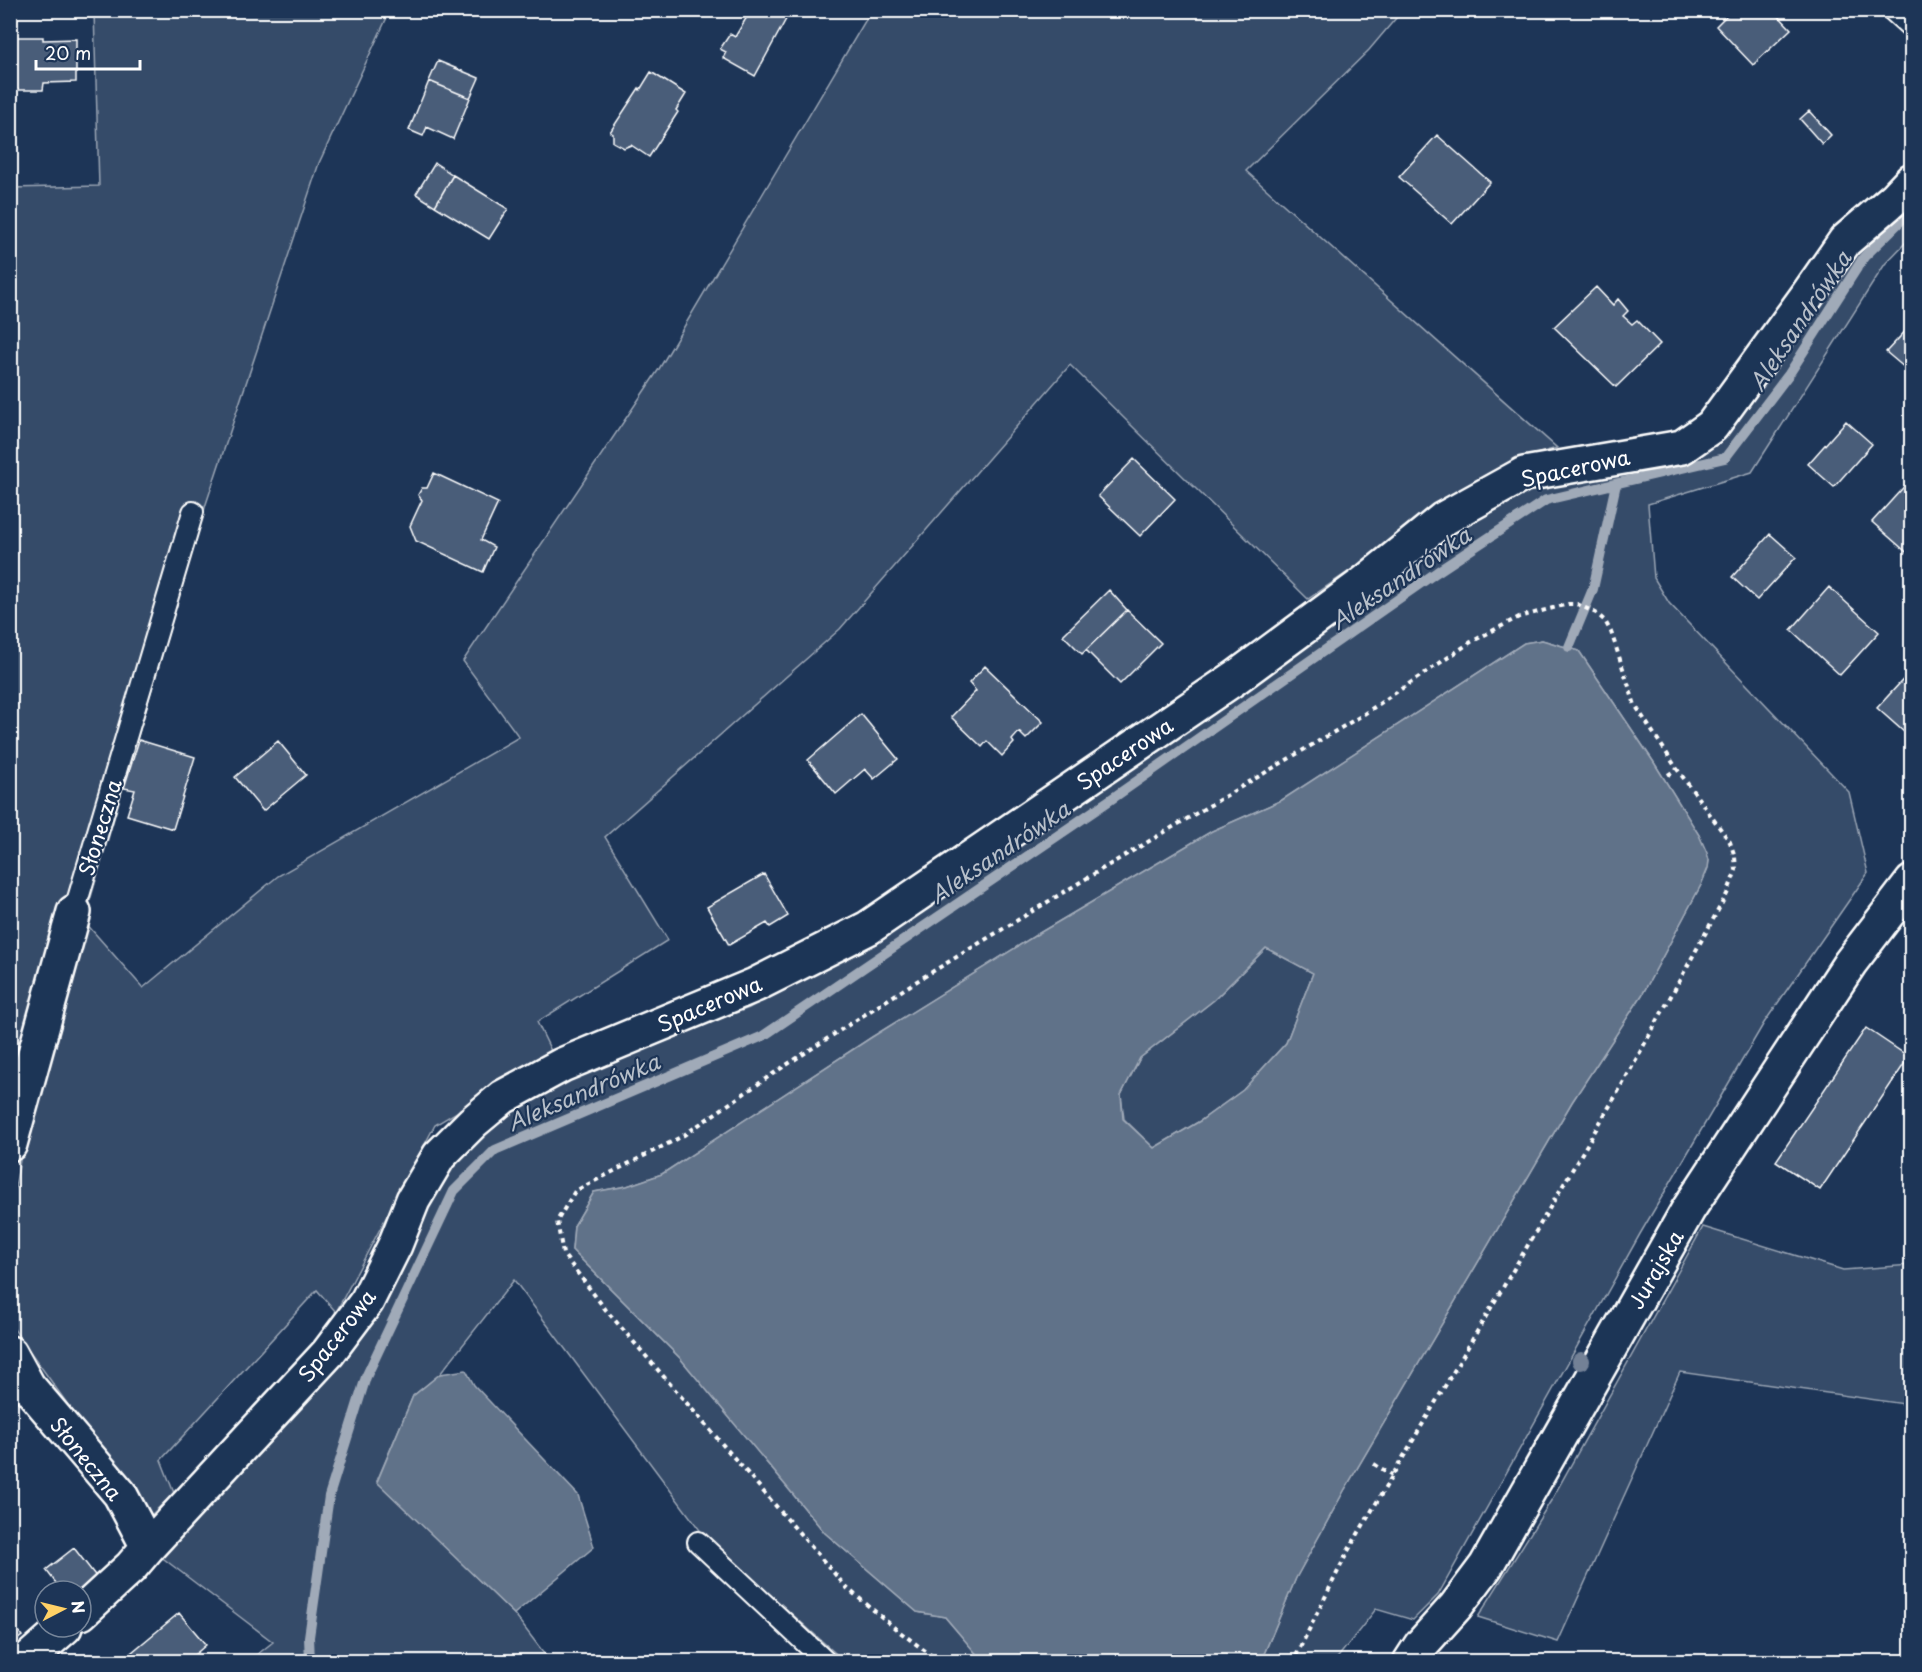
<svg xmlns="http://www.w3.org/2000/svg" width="1922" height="1672" font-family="'Playpen Sans',sans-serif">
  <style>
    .green { fill: #364b69; stroke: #9aa5b4; stroke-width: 1.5 }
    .water { fill: #617289; stroke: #a0aab8; stroke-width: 1.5; fill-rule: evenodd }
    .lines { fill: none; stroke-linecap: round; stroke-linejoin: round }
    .stream { stroke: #a0aab8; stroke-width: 10 }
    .building { fill: #4a5d79; stroke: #fff; stroke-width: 1.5 }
    .lane-casing { stroke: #fff; stroke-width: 24 }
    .street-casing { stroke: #fff; stroke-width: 38 }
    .path { stroke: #fff; stroke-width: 4; stroke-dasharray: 4.5 4.5; stroke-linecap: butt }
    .lane { stroke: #1d3557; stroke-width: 20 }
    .street { stroke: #1d3557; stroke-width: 33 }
    .tree { fill: #738196 }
    .labels { text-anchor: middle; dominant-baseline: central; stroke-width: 4.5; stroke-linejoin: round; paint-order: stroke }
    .street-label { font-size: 21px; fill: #fff; stroke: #1d3557 }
    .water-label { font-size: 22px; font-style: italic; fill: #b8c0ca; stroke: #1d3557 }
  </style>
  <rect width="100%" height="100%" fill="#1d3557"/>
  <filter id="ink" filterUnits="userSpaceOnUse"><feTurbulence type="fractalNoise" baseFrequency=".0167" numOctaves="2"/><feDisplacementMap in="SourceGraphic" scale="12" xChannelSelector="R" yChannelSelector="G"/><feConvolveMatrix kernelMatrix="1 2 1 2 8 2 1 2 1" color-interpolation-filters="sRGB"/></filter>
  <g filter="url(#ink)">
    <path class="green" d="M94 11H390L319 163 206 504 84 921 143 988 278 876 519 737 463 661 659 369 871 11H1402L1369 50 1246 171 1557 448 1511 461 1308 599 1070 365 840 629 605 837 668 940 537 1022 553 1055 435 1125 336 1312 317 1290 161 1460 174 1493 148 1518 99 1442 71 1409 11 1325V1209L21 1155 50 1042 11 1041V188L99 186Z
      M1911 200V240L1909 239 1885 264 1752 472 1648 504 1654 578 1669 603 1849 792 1868 873 1764 1023 1640 1234 1438 1595 1413 1620 1376 1609 1335 1661H1261L1296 1578 1345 1489 1572 1102 1642 995 1701 885 1708 867 1709 860 1699 835 1653 761 1579 651 1542 640 1524 643 1282 800 1212 831 1036 935 872 1037 662 1174 627 1186 594 1192 574 1226 572 1250 680 1358 825 1533 917 1612 945 1617 979 1657 986 1661H844L702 1533 514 1280 440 1374 413 1396 377 1481 514 1614 550 1661H249L273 1642 156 1553 304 1398 438 1179 468 1138 569 1075 749 1008 902 921 1451 528 1524 489 1690 457 1850 248Z
      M1266 948 1313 973 1286 1043 1243 1090 1200 1121 1154 1148 1124 1119 1121 1095 1140 1058 1214 1000Z
      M1703 1227 1843 1270 1911 1265V1405L1680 1372 1558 1642 1478 1617 1552 1499Z"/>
    <path class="water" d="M1542 640 1579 651 1653 761 1699 835 1707 853 1709 860 1708 868 1701 885 1642 995 1572 1102 1345 1489 1296 1578 1261 1661H986L979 1657 945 1617 917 1612 825 1533 680 1358 572 1250 574 1226 594 1192 627 1186 662 1174 872 1037 1036 935 1212 831 1282 800 1524 643ZM1266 948 1313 973 1286 1043 1243 1090 1200 1121 1154 1148 1123 1119 1121 1095 1140 1058 1214 1000Z
      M466 1370 474 1385 578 1495 594 1547 514 1614 377 1482 413 1396 440 1374Z"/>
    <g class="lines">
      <path class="stream" d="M1569 647 1593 589 1616 484
        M310 1662 309 1637 329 1496 366 1377 454 1191 495 1150 763 1036 1110 800 1437 572 1546 500 1725 458 1789 374 1864 257 1912 210"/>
    </g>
    <path class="building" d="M751 10H791L755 76 723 58 726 52 720 49 730 34 735 37Z
      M1732 10H1773L1791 29 1753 65 1716 26Z
      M10 37H43V40L76 39V82L44 83 43 90H10Z
      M438 61 479 78 470 98 429 81Z
      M651 72 686 94 676 110 678 112 649 157 631 145 624 148 613 142V134L610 132 639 88 640 90Z
      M429 81 470 98 453 139 427 127 423 136 409 130Z
      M1809 111 1831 135 1822 144 1800 119Z
      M1437 135 1490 182 1452 224 1399 177Z
      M435 163 453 175 435 206 416 194Z
      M453 175 508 209 489 239 435 206Z
      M1596 287 1613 305 1618 299 1628 311 1623 316 1632 324 1637 320 1660 344 1616 387 1554 327Z
      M1912 324V374L1886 352Z
      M1846 421 1872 444 1834 487 1808 464Z
      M1134 459 1175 499 1140 536 1098 496Z
      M434 473 498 503 481 540 494 547 483 572 416 541 410 526 422 500 418 495 422 488H427Z
      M1911 479H1912V557L1872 522Z
      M1770 534 1796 557 1757 600 1732 577Z
      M1829 587 1879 632 1840 675 1791 630Z
      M1109 590 1127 610 1082 654 1063 635Z
      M1127 610 1161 643 1120 684 1086 650Z
      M985 666 1043 722 1026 739 1019 732 1012 740 1014 743 1002 756 987 741 982 747 951 717 976 691 969 683Z
      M1912 670V739L1877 708Z
      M861 714 898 759 874 779 865 769 836 794 808 760Z
      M139 740 195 757 173 829 127 815 135 790 124 788Z
      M278 741 306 775 263 811 235 777Z
      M764 874 788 916 770 927 767 923 729 945 707 907Z
      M1866 1028 1909 1057 1820 1190 1776 1161Z
      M74 1548 98 1579 81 1591H62L46 1570Z
      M179 1613 206 1645 186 1662H120Z
      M10 1620 22 1636 10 1645Z"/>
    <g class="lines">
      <g class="lane-casing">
        <path id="lane" d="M1892 10 1912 28
          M74 912 193 512
          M698 1542 826 1662"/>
      </g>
      <g class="street-casing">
        <path id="street" d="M10 1144 74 912
          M10 1353 28 1386 120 1494 148 1547 131 1567 81 1613
          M148 1547 328 1353 367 1301 395 1245 413 1200 439 1156 473 1122 503 1097 562 1065 755 985 868 928 1235 678 1364 583 1443 519 1524 474 1682 447 1712 426 1806 297 1845 241 1895 198 1912 180
          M25 1662 65 1627
          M1410 1662 1421 1645 1456 1606 1486 1566 1688 1210 1850 963 1912 882"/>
      </g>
      <path class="path" d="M1668 775 1677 769
        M1374 1464 1392 1475
        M940 1662 896 1629 847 1588 606 1310 563 1254 557 1221 575 1191 681 1137 777 1071 912 984 1102 869 1361 716 1471 642 1519 617 1568 604H1577L1596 613 1605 621 1611 632 1635 705 1677 769 1730 842 1735 857 1736 870 1727 894 1622 1085 1348 1551 1293 1662"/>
      <use href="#lane" class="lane"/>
      <use href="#street" class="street"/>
    </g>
    <circle class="tree" cx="1581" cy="1361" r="9"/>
  </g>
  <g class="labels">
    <g class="street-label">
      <text transform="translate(1575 467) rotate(-12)">Spacerowa</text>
      <text transform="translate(1124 753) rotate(-34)">Spacerowa</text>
      <text transform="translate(99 827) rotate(-73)">Słoneczna</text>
      <text transform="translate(709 1003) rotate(-23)">Spacerowa</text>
      <text transform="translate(1655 1269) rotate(-60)">Jurajska</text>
      <text transform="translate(336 1335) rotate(-52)">Spacerowa</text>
      <text transform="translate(87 1458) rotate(51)">Słoneczna</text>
    </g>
    <g class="water-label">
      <text transform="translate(1799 320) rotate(-56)">Aleksandrówka</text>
      <text transform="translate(1400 577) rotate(-34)">Aleksandrówka</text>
      <text transform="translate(999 851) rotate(-34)">Aleksandrówka</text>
      <text transform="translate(583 1091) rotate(-23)">Aleksandrówka</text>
    </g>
  </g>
  <rect width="1922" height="1672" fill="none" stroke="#1d3557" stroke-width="36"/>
  <rect x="18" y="18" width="1886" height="1636" fill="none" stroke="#fff" stroke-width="2" filter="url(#ink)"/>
  <g transform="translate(63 1609) rotate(83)"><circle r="28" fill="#1d3557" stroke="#77869a" stroke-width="1.5"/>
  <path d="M0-4.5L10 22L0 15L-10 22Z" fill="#ffd166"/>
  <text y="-9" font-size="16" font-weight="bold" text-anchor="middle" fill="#ffffff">N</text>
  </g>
  <path d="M36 60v9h104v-9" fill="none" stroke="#ffffff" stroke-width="3"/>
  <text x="45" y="60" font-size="18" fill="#ffffff" stroke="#1d3557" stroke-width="4.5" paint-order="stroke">20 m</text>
</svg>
